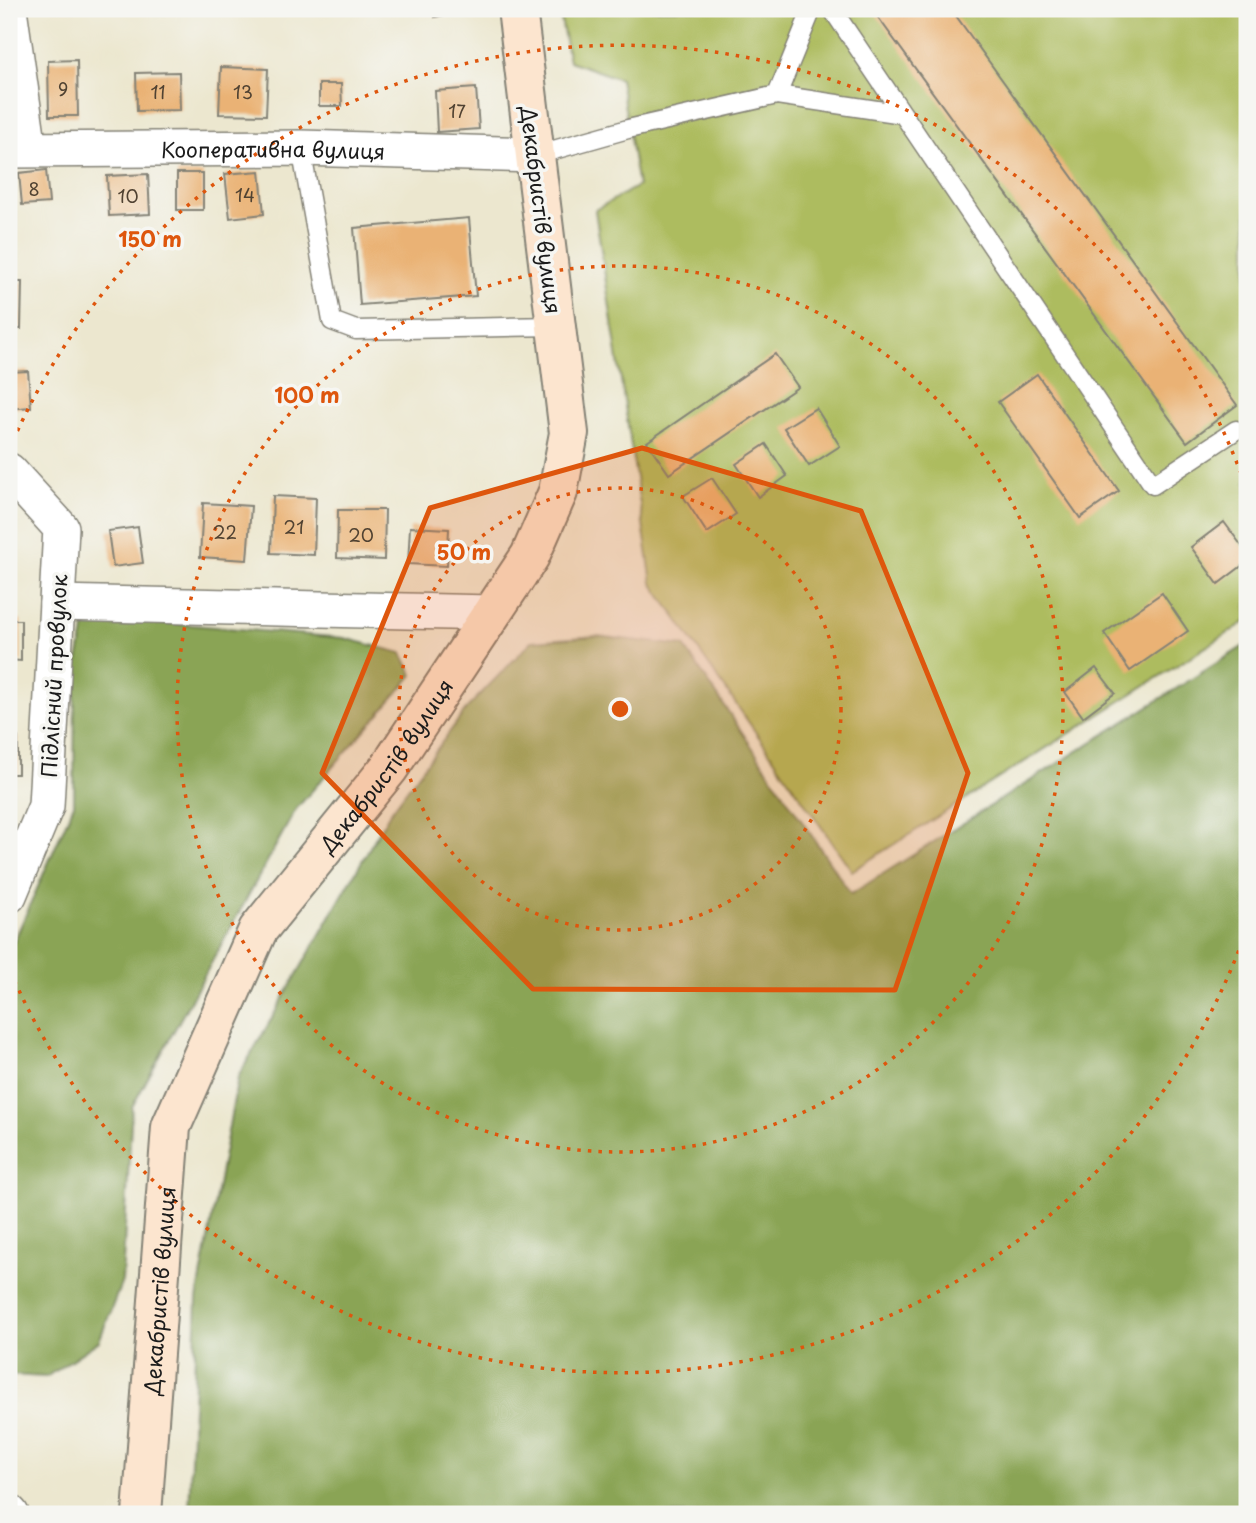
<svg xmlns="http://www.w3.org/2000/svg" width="1256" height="1523" font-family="'Playpen Sans',sans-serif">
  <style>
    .green { fill: #adbc5e; stroke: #646c3d; stroke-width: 2 }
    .forest { fill: #8aa455; stroke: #536038; stroke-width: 2 }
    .building { fill: #eab275 }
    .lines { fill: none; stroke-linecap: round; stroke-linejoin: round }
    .lane-casing { stroke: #848276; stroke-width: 21 }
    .street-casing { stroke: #848276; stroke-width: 38 }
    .secondary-casing { stroke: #848276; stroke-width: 42 }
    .lane { stroke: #fff; stroke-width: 18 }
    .street { stroke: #fff; stroke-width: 35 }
    .secondary { stroke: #fce5cf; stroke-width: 38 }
    .marked { fill: #de560d; fill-opacity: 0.2; stroke: #de560d; stroke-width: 5; stroke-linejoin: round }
    .ring { fill: none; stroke: #de560d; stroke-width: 3.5; stroke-dasharray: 3.5 7 }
    .labels { text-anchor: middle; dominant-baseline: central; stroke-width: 7; stroke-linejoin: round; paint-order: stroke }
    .number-label { font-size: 18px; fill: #504232 }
    .street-label { font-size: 21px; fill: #1c1c1c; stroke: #f6f6f2 }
    .centre { fill: #de560d; stroke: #f6f6f2; stroke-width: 3.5 }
    .ring-label { font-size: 21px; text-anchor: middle; font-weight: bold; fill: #de560d; stroke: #f6f6f2; stroke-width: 7; stroke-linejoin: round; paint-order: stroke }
  </style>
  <rect width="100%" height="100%" fill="#f6f6f2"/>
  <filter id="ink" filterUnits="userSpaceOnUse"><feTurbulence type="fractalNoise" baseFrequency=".0143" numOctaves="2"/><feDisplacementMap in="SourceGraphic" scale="14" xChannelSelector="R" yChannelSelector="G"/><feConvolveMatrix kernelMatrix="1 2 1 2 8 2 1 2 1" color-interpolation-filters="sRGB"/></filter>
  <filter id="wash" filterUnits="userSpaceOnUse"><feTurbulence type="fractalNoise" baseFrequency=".00686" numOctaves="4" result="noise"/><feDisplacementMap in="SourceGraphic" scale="28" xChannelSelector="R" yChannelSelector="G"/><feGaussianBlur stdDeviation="1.57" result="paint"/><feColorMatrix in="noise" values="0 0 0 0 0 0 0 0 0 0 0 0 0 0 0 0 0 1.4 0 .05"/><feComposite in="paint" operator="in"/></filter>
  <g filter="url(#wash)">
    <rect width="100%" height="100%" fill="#ece7cf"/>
    <path class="green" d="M559 9H1247V621L852 871 652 583 595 210 638 186 620 79 569 61Z"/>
    <path class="forest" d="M87 616 344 638 402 653 413 675 296 809 132 1107 122 1281 99 1341 46 1377 9 1375V953L74 804 75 675Z
      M597 636 684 646 851 894 1247 644V1514H189L197 1299 238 1077 389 814 468 707 532 641Z"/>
    <g id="blocks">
      <path class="building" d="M433 9H467V10L435 17Z
        M872 9H951L1237 405 1187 442Z
        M77 60 78 116H49L48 61Z
        M221 67 268 69 266 115 219 114Z
        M179 72 180 110 137 111 136 73Z
        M319 84H341L342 106H319Z
        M476 88 479 129 437 132 435 91Z
        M46 170 49 203 22 205 19 173Z
        M260 171 264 214 230 218 225 174Z
        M177 173H203V210H177Z
        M148 174 150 214 109 216 107 176Z
        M469 218 476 296 360 305 354 228Z
        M9 282H22L21 329H9Z
        M775 354 798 387 669 474 647 442Z
        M28 371 31 407 9 409V372Z
        M1037 374 1119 491 1080 518 998 402Z
        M816 408 840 446 809 466 784 428Z
        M766 444 787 476 758 497 736 464Z
        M712 478 736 514 707 533 683 496Z
        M273 496 316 498 314 555 271 553Z
        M203 503 251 506 247 560 200 557Z
        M338 510H385L384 560 337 558Z
        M9 519H13L14 563H9Z
        M1224 522 1247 553V562L1218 584 1191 547Z
        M138 527 143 563 113 567 108 531Z
        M410 527 449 529 447 566 408 564Z
        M1162 593 1188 631 1130 671 1104 633Z
        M9 620H21V661L9 660Z
        M1096 668 1115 693 1083 717 1065 692Z
        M9 737H18V774H9Z"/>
    </g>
  </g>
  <g filter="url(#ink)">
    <use href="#blocks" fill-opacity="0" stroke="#848276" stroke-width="2"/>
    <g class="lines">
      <g class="lane-casing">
        <path id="lane" d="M812 9 777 95 903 114
          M832 9 1153 485 1236 430
          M301 148 332 321 356 330 556 326
          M536 155 628 129 777 95"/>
      </g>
      <g class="street-casing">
        <g id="street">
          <path d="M9 9 29 149"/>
          <path id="s1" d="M9 150 301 148 536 155"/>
          <path d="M9 471 61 528 46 806 9 895"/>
          <path d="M57 603 492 613"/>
          <path d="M9 1512 11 1514"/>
        </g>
      </g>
      <g class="secondary-casing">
        <g id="secondary">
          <path id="s2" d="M142 1514 171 1127 258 930 389 768 530 556 558 492 569 433 517 9"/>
        </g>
      </g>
      <use href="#lane" class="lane"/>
      <use href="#street" class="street"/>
      <use href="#secondary" class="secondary"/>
    </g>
  </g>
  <path class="marked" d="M642 448 861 511 968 773 895 990 533 989 322 773 430 508Z"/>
  <g class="ring">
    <circle cx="620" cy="709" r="221"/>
    <circle cx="620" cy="709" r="443"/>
    <path d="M1246 931A664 664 0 0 1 9 968M9 450A664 664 0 0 1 1246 487"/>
  </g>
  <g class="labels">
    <g class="number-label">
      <text x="63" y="88">9</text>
      <text x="158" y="91">11</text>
      <text x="243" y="91">13</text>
      <text x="457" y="110">17</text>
      <text x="34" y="188">8</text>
      <text x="245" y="194">14</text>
      <text x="128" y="195">10</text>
      <text x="294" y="526">21</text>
      <text x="225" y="531">22</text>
      <text x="361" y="534">20</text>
    </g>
    <g class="street-label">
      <text stroke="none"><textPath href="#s1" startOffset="264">Кооперативна вулиця</textPath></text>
      <text transform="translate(542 210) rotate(83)">Декабристів вулиця</text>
      <text transform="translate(53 676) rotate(-87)">Підлісний провулок</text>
      <text stroke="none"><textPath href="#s2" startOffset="812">Декабристів вулиця</textPath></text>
      <text stroke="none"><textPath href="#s2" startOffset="224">Декабристів вулиця</textPath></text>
    </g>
  </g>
  <circle cx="620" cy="709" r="10" class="centre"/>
  <g class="ring-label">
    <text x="150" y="247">150 m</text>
    <text x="307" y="403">100 m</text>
    <text x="464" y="560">50 m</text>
  </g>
  <rect width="1256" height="1523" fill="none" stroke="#f6f6f2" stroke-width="35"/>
</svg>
